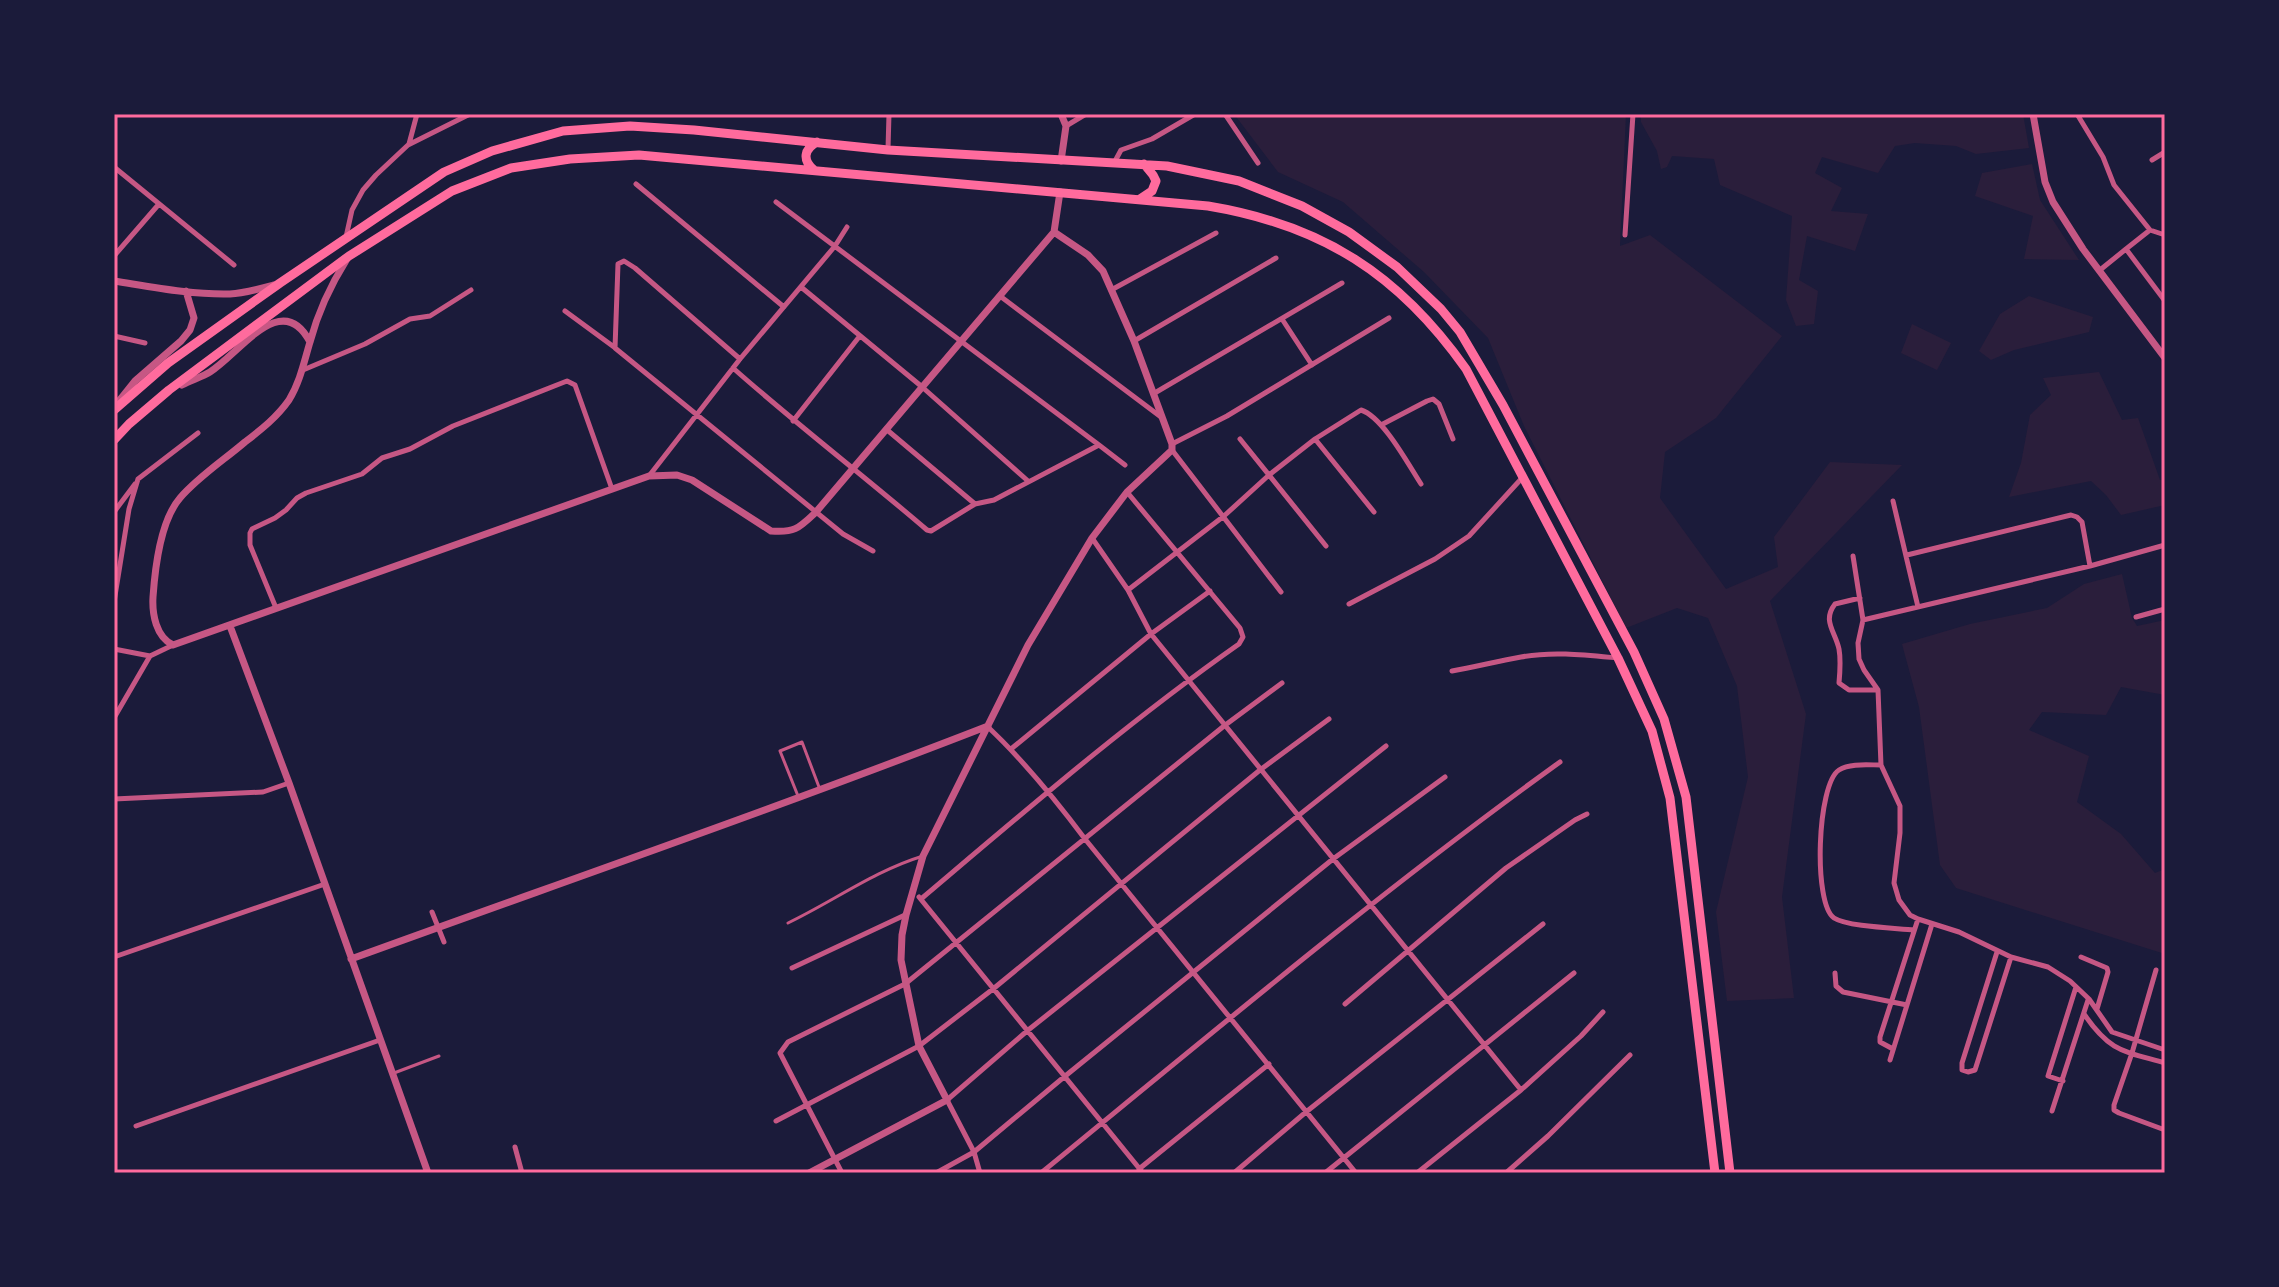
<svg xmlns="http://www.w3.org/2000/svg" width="2279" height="1287" font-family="Arial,sans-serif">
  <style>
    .green { fill: #2a1e3b }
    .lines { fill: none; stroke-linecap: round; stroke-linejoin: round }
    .service { stroke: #c65784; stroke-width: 3 }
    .minor { stroke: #c65784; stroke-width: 5 }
    .tertiary { stroke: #c65784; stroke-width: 7 }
    .trunk { stroke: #ff6b9d; stroke-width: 9 }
    .neatline { fill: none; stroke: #ff6b9d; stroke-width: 3 }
  </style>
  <rect width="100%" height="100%" fill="#1b1b3a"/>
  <path class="green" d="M1234 114H1626L1620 246 1650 235 1782 336 1716 418 1665 452 1660 498 1726 589 1778 567 1774 537 1830 462 1902 465 1770 601 1806 714 1782 897 1794 998 1727 1001 1716 912 1748 777 1737 686 1708 618 1677 608 1626 628 1524 426 1488 338 1424 272 1343 202 1278 172Z
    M1641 114H2023L2029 148 1976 154 1956 146 1915 143 1895 146 1878 173 1822 157 1815 173 1842 188 1831 211 1868 214 1855 251 1807 236 1799 280 1818 291 1814 324 1796 326 1786 300 1792 216 1720 185 1714 159 1672 156 1667 167 1661 169 1657 151 1641 122Z
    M2032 164 2040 200 2079 260 2024 259 2033 216 1975 196 1982 173Z
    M2029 296 2093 317 2089 332 2014 350 1991 360 1979 351 2000 314Z
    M1912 324 1951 343 1937 370 1901 353Z
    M2099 372 2122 420 2138 418 2160 480H2165V505L2121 515 2106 495 2091 481 2009 497 2021 463 2030 415 2051 395 2043 378Z
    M2122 574 2132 618 2137 626 2165 620V695L2121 687 2106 715 2042 712 2029 730 2089 756 2077 802 2121 834 2155 873 2165 869V954L1956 888 1940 865 1919 707 1902 644 1970 624 2047 608 2084 584Z"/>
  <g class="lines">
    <path class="service" d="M798 796 780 751 802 742 819 787
      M788 923C834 901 874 871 923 856
      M394 1073 439 1056"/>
    <path class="minor" d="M1225 114 1258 163
      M2077 114 2103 157 2114 185 2150 230 2165 235
      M1066 126 1086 114
      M409 144 417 114
      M888 149 889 114
      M2152 160 2165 152
      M1114 163 1121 150 1152 139 1195 114
      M114 167 234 265
      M636 184 784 307
      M776 202 1099 445
      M1625 235 1633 114
      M346 237 352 210 363 190 376 175 408 145 470 114
      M2126 249 2150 230
      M114 256 159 204
      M2100 270 2126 249 2165 301
      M801 287 921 386 1028 481
      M1113 289 1216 233
      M1000 296 1161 417
      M565 311 614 347
      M1282 319 1312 365
      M114 336 145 343
      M1134 341 1276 258
      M740 359 635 268 624 261 618 264 615 348 843 534 873 551
      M733 368C796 424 863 475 927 530L931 531 975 504 994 500 1099 445 1125 465
      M303 370 365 344 410 319 430 316 471 290
      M1153 394 1342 283
      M793 421 859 337
      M1381 425 1427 401 1433 399 1439 404 1453 439
      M886 429 975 504
      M1240 439 1326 546
      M1315 439 1374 512
      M1172 444 1227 416 1389 318
      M1172 450 1281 592
      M649 476 740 359 835 246 847 227
      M1893 501 1918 607
      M114 512 135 484
      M1092 538 1128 590 1151 634 1521 1090
      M1907 555 2071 515 2077 517 2082 522 2090 566
      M1853 556 1863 620 1858 643 1859 659 1864 670 1878 690 1881 765 1900 806V833L1894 883 1899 900 1910 915 1918 919 1959 932 2011 957 2048 967 2070 981 2089 999 2112 1032 2165 1050
      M1128 590 1224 516 1269 475 1315 439 1361 410C1383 417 1408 464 1421 484
      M1860 598 1835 604C1822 621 1835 631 1839 649 1841 660 1840 672 1839 683L1849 690H1877
      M114 602 129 509 138 479 198 433
      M1349 604 1435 559 1469 536 1522 478
      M276 608 250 545V533L252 529 275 518 286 510 297 498 306 493 362 474 382 458 410 449 453 426 567 381 575 385 612 489
      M2136 617 2165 609
      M1863 620 2090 566 2165 545
      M114 649 150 656
      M1452 671C1475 667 1498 661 1521 657 1552 651 1586 655 1617 658
      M114 718 150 656 173 645
      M988 727C1024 761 1055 799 1085 839L1356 1173
      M1011 749 1151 634 1210 591
      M1881 765C1868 765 1850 763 1839 770 1817 784 1813 904 1834 918 1848 927 1896 928 1914 930
      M114 799 263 792 289 783
      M919 897 1143 1173
      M921 899C1025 811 1128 722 1239 644L1243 637 1240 628 1127 492
      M432 912 444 942
      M1997 952 1962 1063V1070L1968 1072 1975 1070 2011 957
      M114 957 325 884
      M2081 957 2107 968 2108 972 2097 1009
      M792 968 905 915
      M2156 970 2132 1053 2114 1105V1110L2119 1113 2165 1130
      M1835 973 1836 986 1843 992 1907 1005
      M1345 1004 1506 868 1575 820 1587 814
      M2084 1014C2110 1052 2123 1051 2165 1063
      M1893 1049 1880 1042V1037L1918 919
      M1890 1060 1932 924
      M2063 1081 2048 1076 2076 987
      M2052 1111 2088 1000
      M776 1121 919 1046 993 989 1260 770 1329 719
      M136 1126 380 1040
      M515 1147 522 1173
      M1139 1169 1269 1064
      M842 1173 780 1053 788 1042 905 984 1224 726 1282 683
      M936 1173 974 1152 1064 1077 1333 859 1445 777
      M980 1173 974 1152 947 1100 1027 1031 1386 746
      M1041 1173C1212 1033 1381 891 1560 762
      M1234 1173 1306 1112 1543 924
      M1325 1173 1574 973
      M1417 1173 1521 1090 1581 1036 1603 1012
      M1506 1173 1548 1136 1630 1055"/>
    <path class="tertiary" d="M1061 114 1066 126 1061 161
      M2033 114 2045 182 2053 202 2083 249 2165 358
      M1054 232 1060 192
      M347 259C330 286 318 312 310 342 304 362 300 382 289 400 277 417 262 429 245 442 224 460 198 477 180 498 161 520 155 568 153 597 152 614 156 637 173 645L649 476 677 475 692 480 771 531C795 533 799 528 816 512L1054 232
      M114 281C152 287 192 295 230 294 245 293 259 289 274 285
      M182 385C191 380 202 377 210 372 240 353 282 288 310 342
      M119 401 135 381 181 341 190 330 194 318 186 291
      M230 626 289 783 428 1173
      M351 959C563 882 777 808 988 726
      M809 1173 947 1100 919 1046 901 960 902 935 906 915 923 856 1028 645 1092 538 1127 492 1172 450V444L1134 341 1103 271 1088 255 1054 232"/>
    <path class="trunk" d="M814 170C802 160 804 149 817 142
      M1140 199 1152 191 1156 181 1153 175 1144 164
      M114 410 168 363 280 283 444 172 492 151 563 131 630 126 694 130 888 150 1167 166 1239 181 1302 206 1349 232 1397 267 1441 309 1460 332 1503 405 1634 652 1664 719 1686 797 1730 1173
      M114 440 129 424 169 390 349 256 452 191 511 168 570 159 639 155 1208 206C1322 225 1399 274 1466 369L1618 658 1652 731 1670 798 1715 1173"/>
  </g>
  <rect width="2279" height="1287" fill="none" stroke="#1b1b3a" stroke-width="232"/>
  <rect x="116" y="116" width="2047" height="1055" class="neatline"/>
</svg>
